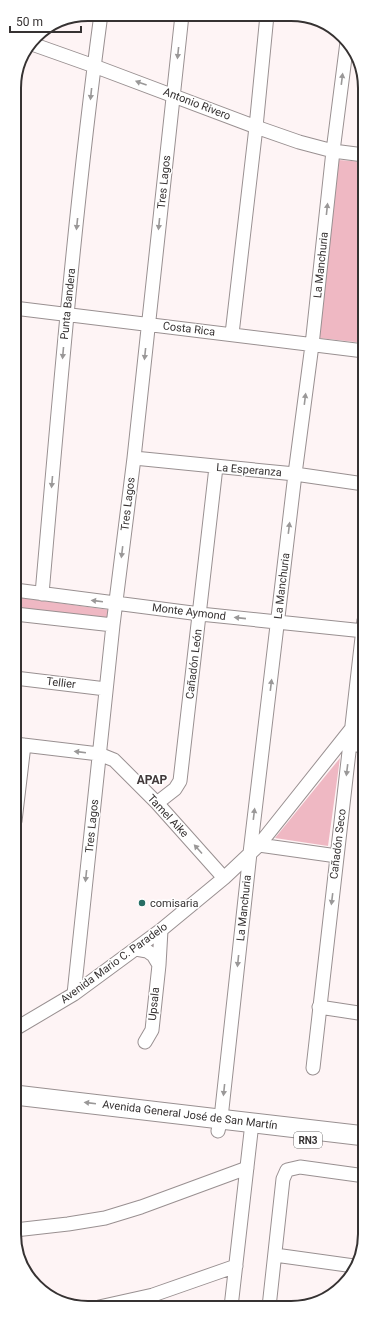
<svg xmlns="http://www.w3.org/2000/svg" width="379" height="1322" font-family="Roboto,sans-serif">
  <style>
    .green { fill: #efb8c3 }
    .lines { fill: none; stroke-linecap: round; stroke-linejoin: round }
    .minor-casing { stroke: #999091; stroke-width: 15 }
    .highway-casing { stroke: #999091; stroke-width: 21 }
    .minor { stroke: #fff; stroke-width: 13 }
    .highway { stroke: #fff; stroke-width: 19 }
    .oneway { fill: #9a9898 }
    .poi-dot { fill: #276e65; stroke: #fff; stroke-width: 1.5 }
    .labels { text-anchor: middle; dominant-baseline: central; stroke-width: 3; stroke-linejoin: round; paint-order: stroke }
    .shield { fill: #fff; stroke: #727070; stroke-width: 1 }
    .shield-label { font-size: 10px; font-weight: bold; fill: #363232 }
    .street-label { font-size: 11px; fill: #363232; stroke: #fff }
    .poi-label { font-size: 11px; fill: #363232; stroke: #fff; text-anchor: start }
    .neighbourhood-label { font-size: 12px; font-weight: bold; fill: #41393a; stroke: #fff }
    .rim { fill: none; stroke: #363232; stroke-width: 2 }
  </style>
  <rect width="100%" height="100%" fill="#fef4f5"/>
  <path class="green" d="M339 160 364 162V343L319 338Z
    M15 597 110 610 107 619 15 608Z
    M340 758 328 846 275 838Z"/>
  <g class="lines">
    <g class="minor-casing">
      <path id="minor" d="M32 44 94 66 256 127 299 142 333 151 364 155
        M14 308 364 351
        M232 334 256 127 267 15
        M134 458 295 474 364 484
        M15 590 200 614 364 631
        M42 594C59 400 75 207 101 14
        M15 614 113 625
        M15 678 106 689
        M15 744 99 754 114 760 157 803 224 878
        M350 744 364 746
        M157 803 175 789 180 781 216 467
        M15 821 24 745
        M259 845 337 856
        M136 949 147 951 153 955 159 965 152 1030 145 1042
        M159 965 161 930
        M74 994 113 625 134 458 182 15
        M319 1007 365 1014
        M15 1029 74 994 161 930 224 878 259 845 352 728 364 709
        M313 1068 364 620
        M218 1131 221 1118 250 853 295 474 312 345 333 151 347 42
        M15 1230 68 1224 105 1218 141 1207 247 1168
        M275 1255 354 1266
        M99 1307 153 1295 236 1266
        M231 1307 252 1123
        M269 1307 283 1179 287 1170 300 1167 365 1176"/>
    </g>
    <g class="highway-casing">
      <path id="highway" d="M15 1095 365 1136"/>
    </g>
    <use href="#minor" class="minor"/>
    <use href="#highway" class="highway"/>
  </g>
  <defs><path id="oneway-solid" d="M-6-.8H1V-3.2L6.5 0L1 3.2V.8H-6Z"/></defs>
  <g class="oneway">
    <use href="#oneway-solid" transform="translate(178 53) rotate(96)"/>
    <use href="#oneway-solid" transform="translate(342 79) rotate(-83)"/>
    <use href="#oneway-solid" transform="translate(141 83) rotate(-160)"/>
    <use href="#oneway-solid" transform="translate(91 94) rotate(96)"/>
    <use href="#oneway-solid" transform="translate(327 209) rotate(-84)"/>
    <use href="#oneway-solid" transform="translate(77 224) rotate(96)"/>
    <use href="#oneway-solid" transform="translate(159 224) rotate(96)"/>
    <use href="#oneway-solid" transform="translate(63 353) rotate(95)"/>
    <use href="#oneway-solid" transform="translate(145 354) rotate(96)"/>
    <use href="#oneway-solid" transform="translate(305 399) rotate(-83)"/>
    <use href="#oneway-solid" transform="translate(52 482) rotate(95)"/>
    <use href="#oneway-solid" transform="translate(289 528) rotate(-83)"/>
    <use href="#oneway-solid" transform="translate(122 552) rotate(97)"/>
    <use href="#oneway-solid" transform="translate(97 601) rotate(-173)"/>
    <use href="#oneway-solid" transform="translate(240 618) rotate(-174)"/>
    <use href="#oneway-solid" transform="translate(271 685) rotate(-83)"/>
    <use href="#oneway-solid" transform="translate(80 752) rotate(-173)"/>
    <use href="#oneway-solid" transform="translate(347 770) rotate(97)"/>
    <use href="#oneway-solid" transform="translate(254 814) rotate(-83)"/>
    <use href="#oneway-solid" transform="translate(198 849) rotate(-132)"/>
    <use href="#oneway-solid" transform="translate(86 876) rotate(96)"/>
    <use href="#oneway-solid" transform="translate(332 899) rotate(97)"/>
    <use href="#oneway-solid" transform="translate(238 961) rotate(96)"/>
    <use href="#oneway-solid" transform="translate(224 1090) rotate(96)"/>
    <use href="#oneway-solid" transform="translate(90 1103) rotate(-173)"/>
  </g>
  <circle class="poi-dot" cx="142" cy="903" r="4"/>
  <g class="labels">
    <rect class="shield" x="294" y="1132" width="28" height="16" rx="3"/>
    <g class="shield-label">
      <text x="308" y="1140">RN3</text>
    </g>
    <g class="street-label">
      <text transform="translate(197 104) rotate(21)">Antonio Rivero</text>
      <text transform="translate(164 182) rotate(-84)">Tres Lagos</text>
      <text transform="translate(321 265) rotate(-84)">La Manchuria</text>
      <text transform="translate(68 304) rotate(-84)">Punta Bandera</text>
      <text transform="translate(189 329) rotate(7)">Costa Rica</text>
      <text transform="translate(249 470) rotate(5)">La Esperanza</text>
      <text transform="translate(128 504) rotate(-83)">Tres Lagos</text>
      <text transform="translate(282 586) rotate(-83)">La Manchuria</text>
      <text transform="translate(189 612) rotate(7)">Monte Aymond</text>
      <text transform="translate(194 664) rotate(-83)">Cañadón León</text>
      <text transform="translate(61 683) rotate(7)">Tellier</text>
      <text transform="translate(168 816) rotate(47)">Tamel Aike</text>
      <text transform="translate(92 826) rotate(-84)">Tres Lagos</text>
      <text transform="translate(338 844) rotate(-83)">Cañadón Seco</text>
      <text transform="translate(244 908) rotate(-84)">La Manchuria</text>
      <text transform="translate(114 963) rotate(-36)">Avenida Mario C. Paradelo</text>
      <text transform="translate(154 1004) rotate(-84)">Upsala</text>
      <text transform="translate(190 1115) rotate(7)">Avenida General José de San Martín</text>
    </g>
    <g class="poi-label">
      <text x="150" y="903">comisaria</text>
    </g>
    <g class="neighbourhood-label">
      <text x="152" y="780">APAP</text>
    </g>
  </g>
  <path d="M0 0H379V1322H0ZM88 21H291A67 67 0 0 1 358 88V1234A67 67 0 0 1 291 1301H88A67 67 0 0 1 21 1234V88A67 67 0 0 1 88 21Z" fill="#fff" fill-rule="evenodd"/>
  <path class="rim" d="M88 21H291A67 67 0 0 1 358 88V1234A67 67 0 0 1 291 1301H88A67 67 0 0 1 21 1234V88A67 67 0 0 1 88 21Z"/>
  <path d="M10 26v6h71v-6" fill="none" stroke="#363232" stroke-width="2"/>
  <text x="16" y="26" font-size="12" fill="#363232" stroke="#ffffff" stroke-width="3" paint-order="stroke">50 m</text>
</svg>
